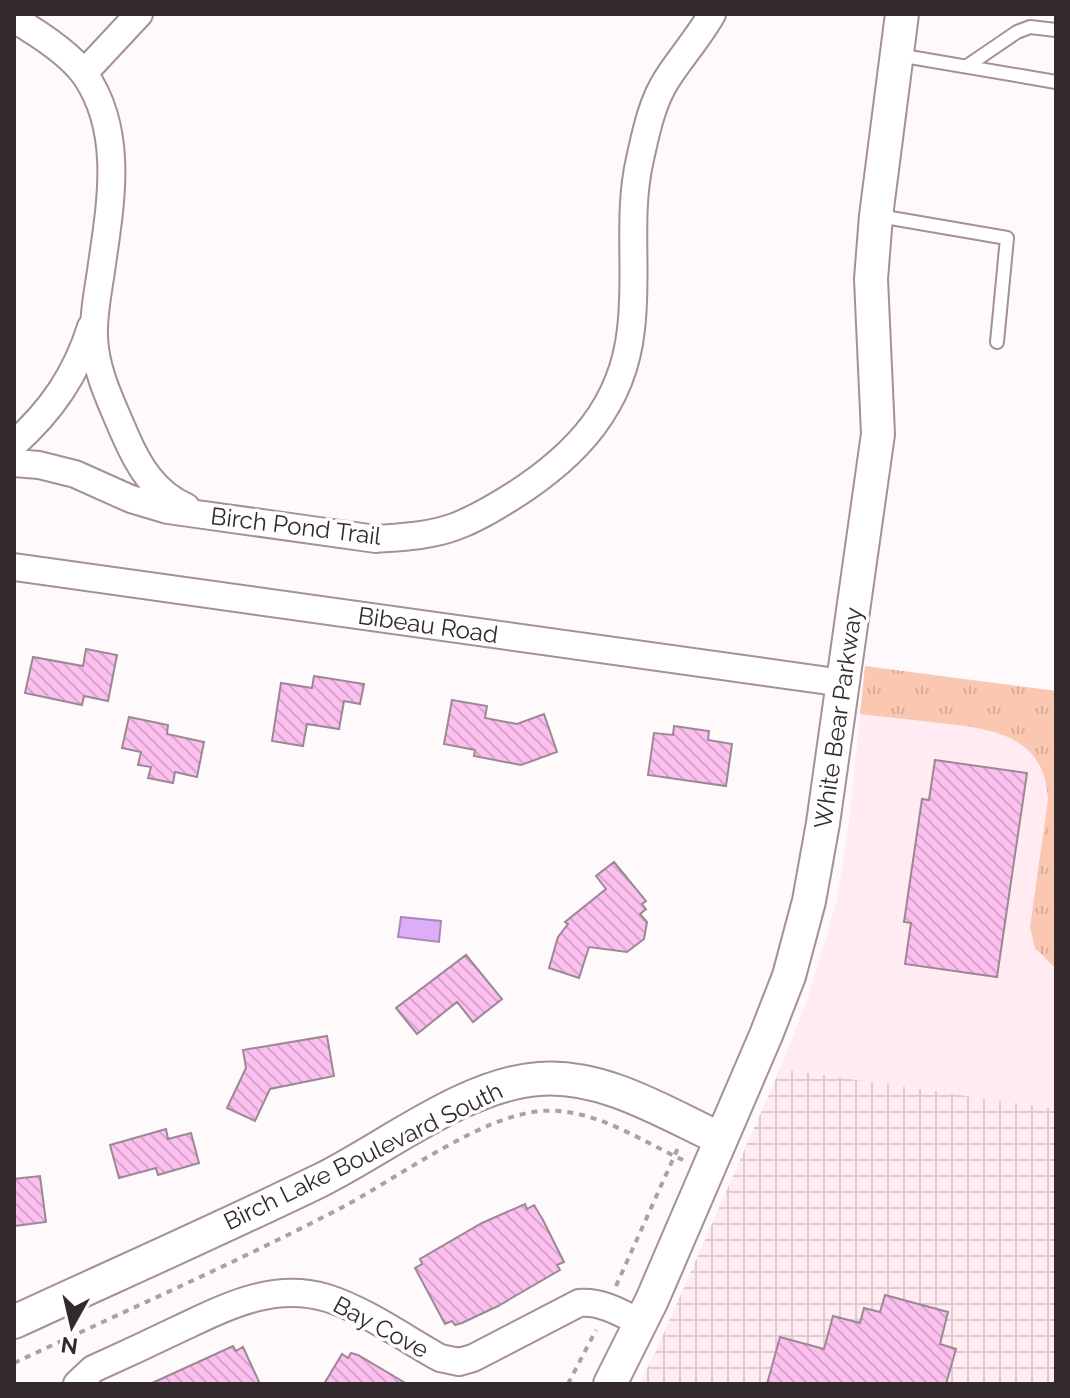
<svg xmlns="http://www.w3.org/2000/svg" width="1070" height="1398" font-family="Raleway,sans-serif">
  <style>
    .built { fill: #ffebf1 }
    .industrial { fill: url(#industrial-grid) }
    .grass { fill: url(#grass-tufts) }
    .water { fill: #dcaefa; stroke: #a986bc; stroke-width: 2 }
    .building { fill: url(#building-back-hatch); stroke: #9a8995; stroke-width: 2 }
    .lines { fill: none; stroke-linecap: round; stroke-linejoin: round }
    .service-casing { stroke: #a59096; stroke-width: 16 }
    .minor-casing { stroke: #a59096; stroke-width: 30 }
    .tertiary-casing { stroke: #a59096; stroke-width: 36 }
    .path { stroke: #a9a2a5; stroke-width: 4; stroke-dasharray: 6 6; stroke-linecap: butt }
    .service { stroke: #fff; stroke-width: 12 }
    .minor { stroke: #fff; stroke-width: 26 }
    .tertiary { stroke: #fff; stroke-width: 32 }
    .labels { text-anchor: middle; dominant-baseline: central; stroke-width: 7; stroke-linejoin: round; paint-order: stroke }
    .street-label { font-size: 24px; fill: #332a2d; stroke: #fff }
  </style>
  <defs>
    <pattern id="industrial-grid" width="8" height="8" patternUnits="userSpaceOnUse" patternTransform="scale(2)"><rect width="8" height="8" fill="#ffebf1"/><path d="M0 4h8M4 0v8" fill="none" stroke="#dbcacf"/></pattern>
    <pattern id="grass-tufts" width="24" height="20" patternUnits="userSpaceOnUse" patternTransform="scale(2)"><rect width="24" height="20" fill="#fac8b1"/><path d="M3 7l-1-3M5 7V3M7 7l1-3M15 17l-1-3M17 17v-4M19 17l1-3" fill="none" stroke="#d7ac99"/></pattern>
    <pattern id="building-back-hatch" width="6" height="6" patternUnits="userSpaceOnUse" patternTransform="scale(2)"><rect width="6" height="6" fill="#fcbfee"/><path d="M-1 5l2 2M0 0l6 6M5-1l2 2" fill="none" stroke="#d8a4cc"/></pattern>
  </defs>
  <rect width="100%" height="100%" fill="#fef9fb"/>
  <path class="built" d="M863 686 1056 713V1109L780 1069 808 998 837 900 849 822Z"/>
  <path class="industrial" d="M780 1069 1056 1109V1384H639L656 1351Z"/>
  <path class="grass" d="M865 666 1056 691V969L1035 948 1030 927 1048 800C1045 735 993 729 940 723 913 720 887 717 860 714Z"/>
  <path class="water" d="M401 917 441 921 439 942 398 937Z"/>
  <path class="building" d="M86 649 117 655 108 701 84 696 82 705 25 693 33 657 83 666Z
    M314 676 364 684 360 704 344 701 339 729 307 724 303 746 272 741 281 683 312 688Z
    M452 700 487 706 485 718 517 724 544 714 557 752 521 765 474 756 475 750 444 744Z
    M129 717 168 725 167 734 204 742 197 777 175 772 173 783 148 778 151 767 138 765 141 752 122 748Z
    M674 726 709 731 708 740 732 744 726 786 648 775 654 733 673 735Z
    M935 760 1027 773 997 977 905 964 911 923 904 922 922 799 929 800Z
    M614 862 646 901 642 904 646 909 640 914 647 922 644 939 627 952 589 947 579 978 549 968 558 937 568 924 565 922 606 889 596 876Z
    M466 955 502 999 473 1022 457 1002 417 1034 396 1008Z
    M327 1036 334 1076 270 1089 255 1121 227 1108 246 1068 243 1050Z
    M166 1129 168 1139 191 1133 199 1163 158 1175 156 1168 119 1178 110 1145Z
    M40 1176 46 1222 14 1226V1179Z
    M525 1204 527 1209 534 1205 543 1220 564 1262 557 1265 560 1270 498 1306 462 1323 455 1325 452 1321 445 1324 415 1268 422 1264 420 1259 482 1223Z
    M885 1295 948 1312 940 1344 956 1349 946 1384H767L780 1337 824 1349 833 1316 860 1323 864 1308 880 1312Z
    M233 1346 236 1351 243 1347 260 1384H150Z
    M351 1353 358 1355 407 1384H324L342 1354 348 1358Z"/>
  <g class="lines">
    <g class="service-casing">
      <path id="service" d="M898 55 1056 82
        M967 66 1017 32 1030 27 1056 30
        M879 216 1007 238 997 342"/>
    </g>
    <g class="minor-casing">
      <path id="minor" d="M14 19C36 32 71 55 85 75 125 133 110 207 101 271 98 292 93 315 94 337 95 371 112 404 125 435 138 465 154 493 186 507
        M84 73 139 14
        M14 444C51 411 76 375 91 327
        M14 463 39 465 75 474 131 499 168 510 376 539C403 537 429 536 454 527 476 519 494 508 513 496 576 456 623 406 631 329 638 273 627 215 640 159 646 132 652 102 667 79 681 57 699 37 712 14
        M14 567 843 683
        M77 1384 93 1369C122 1356 152 1342 181 1328 228 1306 274 1282 327 1298 363 1309 406 1339 440 1358L459 1362 473 1358 579 1303C602 1301 621 1313 641 1323"/>
    </g>
    <g class="tertiary-casing">
      <path id="tertiary" d="M14 1322C116 1275 220 1229 321 1180 387 1147 466 1084 539 1079 604 1074 665 1113 721 1139
        M610 1384 652 1300 766 1035 789 976 809 901 823 823 878 434 871 279 876 216 902 14"/>
    </g>
    <path class="path" d="M616 1286 678 1148
      M14 1363C123 1312 233 1264 339 1209 395 1180 480 1116 541 1111 593 1107 639 1140 683 1160
      M568 1384 596 1330"/>
    <use href="#service" class="service"/>
    <use href="#minor" class="minor"/>
    <use href="#tertiary" class="tertiary"/>
  </g>
  <g class="labels">
    <g class="street-label">
      <text transform="translate(296 526) rotate(7)">Birch Pond Trail</text>
      <text transform="translate(428 625) rotate(8)">Bibeau Road</text>
      <text transform="translate(838 718) rotate(-82)">White Bear Parkway</text>
      <text transform="translate(363 1156) rotate(-26)">Birch Lake Boulevard South</text>
      <text transform="translate(381 1327) rotate(28)">Bay Cove</text>
    </g>
  </g>
  <rect width="1070" height="1398" fill="none" stroke="#332a2d" stroke-width="32"/>
  <g transform="translate(72 1326) rotate(188)" stroke="#ffffff" stroke-width="6" paint-order="stroke">
  <path d="M0-6L14 30L0 20L-14 30Z" fill="#332a2d"/>
  <text y="-12" font-size="22" font-weight="bold" text-anchor="middle" fill="#332a2d">N</text>
  </g>
</svg>
